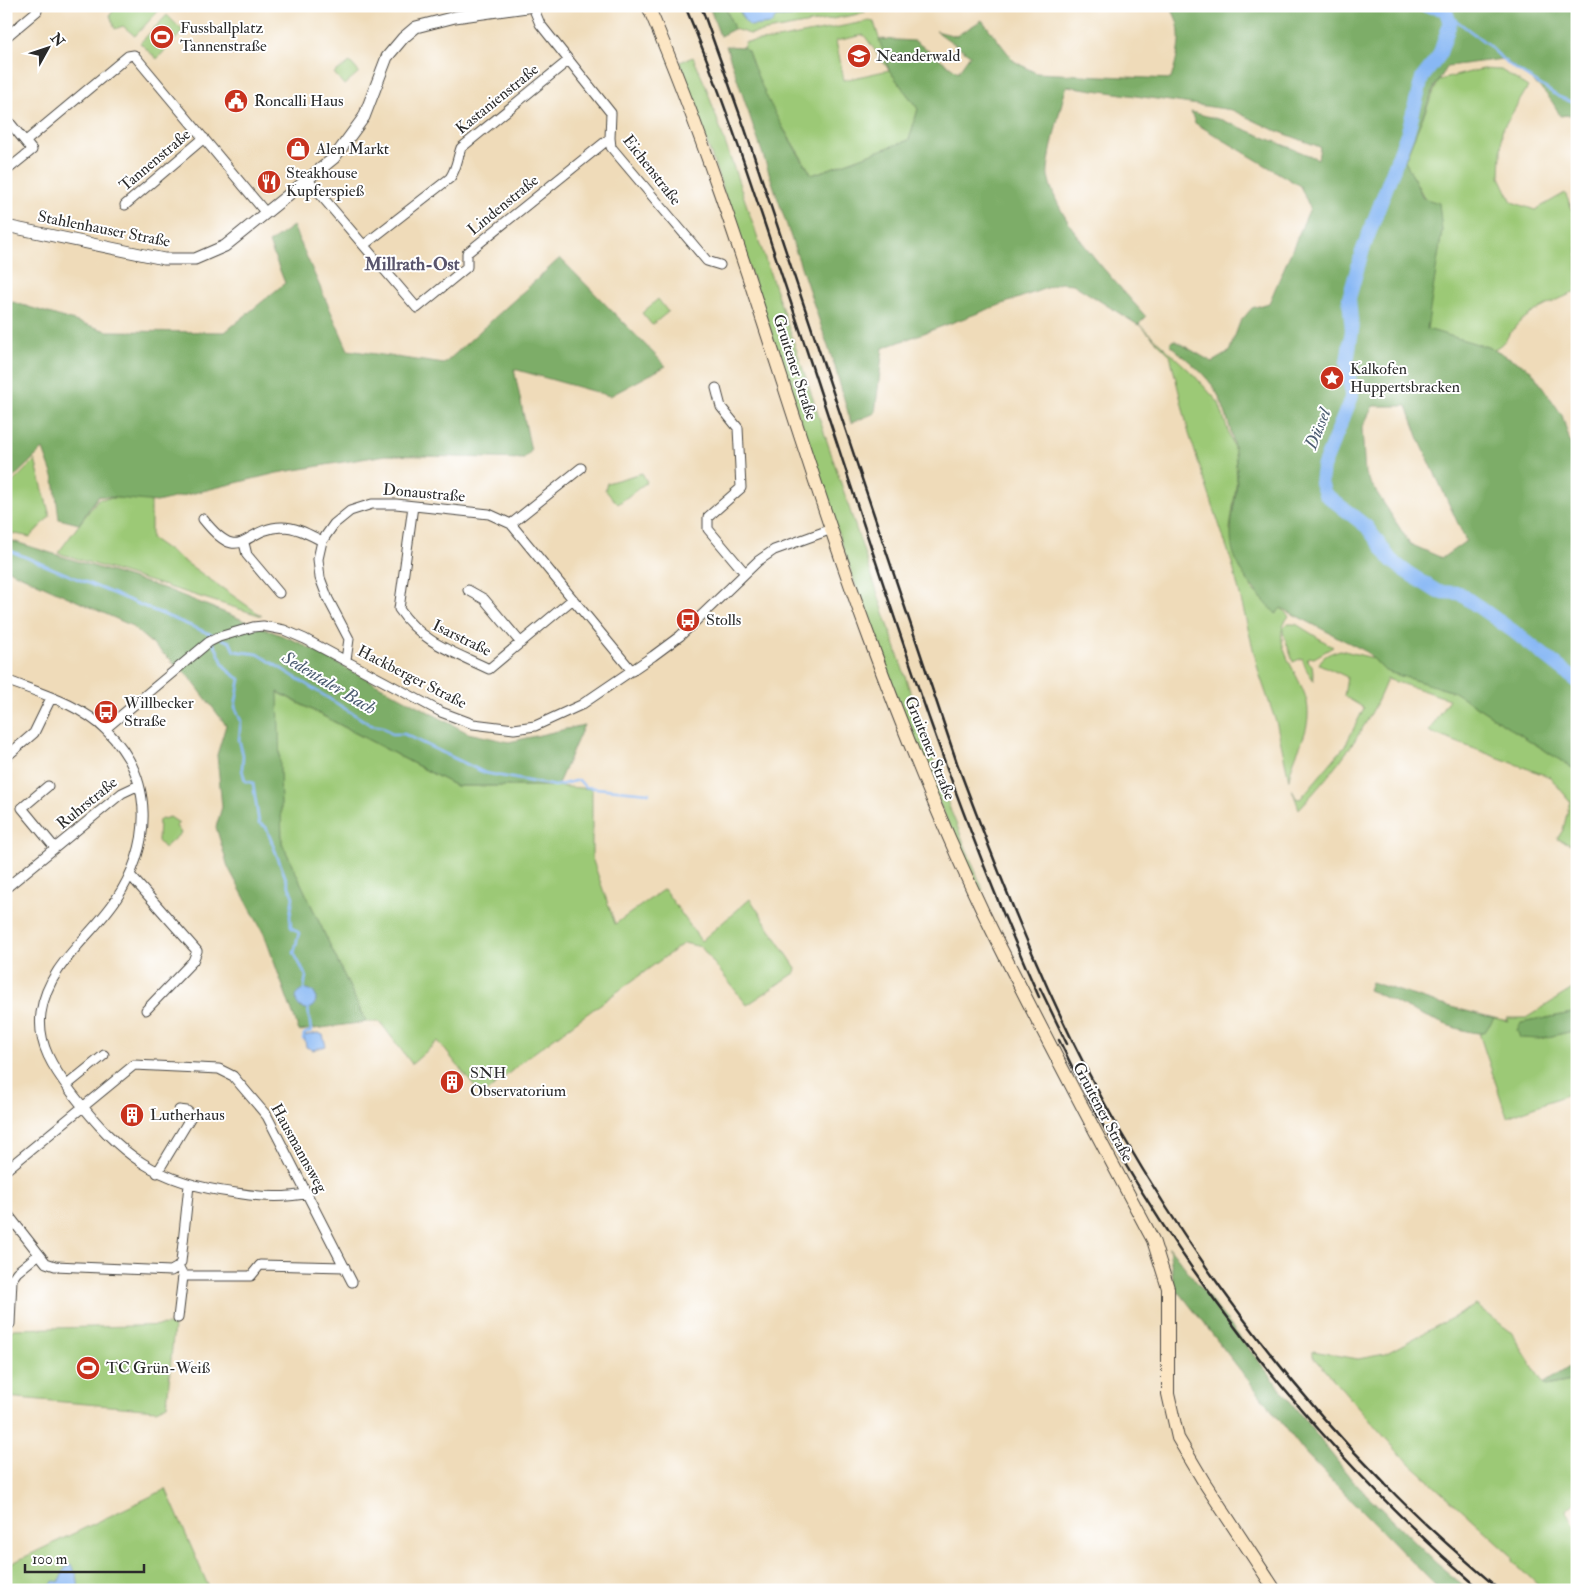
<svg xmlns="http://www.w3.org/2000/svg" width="1583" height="1596" font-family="'IM FELL Double Pica',serif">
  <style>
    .green { fill: #9cc976; stroke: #647a50; fill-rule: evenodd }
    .forest { fill: #7dad67; stroke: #546c49; fill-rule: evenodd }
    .water { fill: #88b8f4; stroke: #5a7290 }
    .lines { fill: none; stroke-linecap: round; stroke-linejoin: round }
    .stream { stroke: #88b8f4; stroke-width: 2.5 }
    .river { stroke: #88b8f4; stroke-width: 14 }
    .minor-casing { stroke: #484540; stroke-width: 11 }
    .tertiary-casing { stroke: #484540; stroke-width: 13 }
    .secondary-casing { stroke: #484540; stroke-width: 14 }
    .minor { stroke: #fff; stroke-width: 9 }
    .tertiary { stroke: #fff; stroke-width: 11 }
    .secondary { stroke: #fce6c4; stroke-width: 12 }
    .rail { stroke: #2b2b2b; stroke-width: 2.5 }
    .labels { text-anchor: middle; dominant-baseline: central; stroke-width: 4; stroke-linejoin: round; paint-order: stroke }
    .poi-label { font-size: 16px; fill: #2b2b2b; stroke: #fff; text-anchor: start }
    .street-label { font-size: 16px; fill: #2b2b2b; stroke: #fff }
    .neighbourhood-label { font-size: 18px; font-weight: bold; fill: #59556d; stroke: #fff }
    .water-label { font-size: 18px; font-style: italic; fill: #4c5c71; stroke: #fff }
  </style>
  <rect width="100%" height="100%" fill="#fff"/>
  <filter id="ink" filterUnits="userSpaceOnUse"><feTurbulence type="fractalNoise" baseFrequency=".02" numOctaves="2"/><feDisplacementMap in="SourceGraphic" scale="10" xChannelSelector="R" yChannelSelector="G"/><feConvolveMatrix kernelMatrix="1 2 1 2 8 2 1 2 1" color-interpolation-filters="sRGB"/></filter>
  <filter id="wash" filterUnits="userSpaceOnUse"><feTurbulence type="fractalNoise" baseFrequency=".0096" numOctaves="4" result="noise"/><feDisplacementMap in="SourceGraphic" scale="20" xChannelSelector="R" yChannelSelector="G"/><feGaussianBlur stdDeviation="1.12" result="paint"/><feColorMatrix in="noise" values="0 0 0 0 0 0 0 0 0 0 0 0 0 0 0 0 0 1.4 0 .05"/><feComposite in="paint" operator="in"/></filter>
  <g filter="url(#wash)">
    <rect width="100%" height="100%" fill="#efdbb9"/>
    <path class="green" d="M117 6H158L162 7 135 36 123 26 115 29 110 15Z
      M725 6H838L864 11 865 13 750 34 734 29Z
      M167 15 183 31 157 59 140 43Z
      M869 21 874 22 889 70 918 109 909 140 812 175 771 108 743 47 745 42 772 40ZM864 35 889 70 844 80 836 41Z
      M693 57 706 87 807 381 919 718 949 806 983 890 979 893 939 803 878 652 680 62Z
      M350 62 359 72 344 85 334 73Z
      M1482 69 1501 70 1528 87 1502 130 1500 177 1512 202 1535 210 1565 193 1577 220V291C1558 300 1537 308 1521 321 1511 329 1506 344 1494 349L1426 329 1442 231 1404 160 1439 80Z
      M658 299 668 312 652 325 642 313Z
      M1139 324 1192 373 1219 403 1235 452 1237 479 1230 529 1252 589 1276 613 1281 608 1289 616C1267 642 1301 674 1307 702 1313 734 1292 753 1289 780L1277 725 1259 673 1232 563 1189 434 1170 355Z
      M35 460 50 516 30 537 6 532V489Z
      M642 473 647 482 618 504 605 490 607 483Z
      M151 496V538L262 616 58 553 98 499Z
      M1287 624H1296L1333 647 1314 658 1309 657 1307 660 1312 665 1314 681 1306 669 1302 658 1293 662 1283 632V628Z
      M1340 650 1373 658 1385 671 1454 692 1577 771V846L1557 839 1563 830 1570 801 1550 777 1432 733 1429 731 1449 699 1387 679C1368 729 1335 770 1299 809L1292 789 1296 798 1300 799 1345 746 1364 708 1344 696 1347 677 1319 664C1323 655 1331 653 1340 650Z
      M277 692 456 786H557L592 789V858L615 924 664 889 701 941 750 899 796 968 795 973 747 1005 701 947 684 943 528 1057 482 1096 438 1041 412 1064 380 1022H366L282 843Z
      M170 817 179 823 176 826 181 833 164 848 158 841 159 820Z
      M1577 986V1012L1522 1023 1539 1039 1577 1030V1091L1507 1117 1479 1033H1484L1494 1018 1508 1021 1507 1018H1526Z
      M1476 1305 1511 1332 1545 1386 1577 1380V1501L1566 1510 1577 1530V1590H1543L1513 1561V1557L1397 1451 1313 1356V1351L1358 1359 1385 1354Z
      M174 1325 167 1405 156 1410 6 1397V1338L13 1329Z
      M166 1489 210 1590H6V1566Z"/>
    <path class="forest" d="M709 6H725L734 29 720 36Z
      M1169 6H1572L1577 14V114L1560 116C1549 90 1525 75 1503 59L1448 66 1435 86 1405 160 1423 198 1439 203 1442 231 1427 329 1494 349 1531 370 1562 415 1577 466V771L1454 692 1385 671 1367 652 1281 608 1276 614C1261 598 1246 582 1237 562 1224 535 1236 507 1237 479 1238 454 1227 405 1212 385 1201 370 1184 357 1170 345L1174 340 1212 362 1229 352 1240 322 1252 308 1269 303 1310 208 1300 186 1195 123 1191 112 1222 120 1318 159 1320 147 1272 129 1232 110 1067 86C1062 99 1046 165 1048 176 1058 225 1114 279 1146 317L1138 325 1073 284 1060 283 883 348 875 413 851 423 835 367 726 46 743 47 748 51C763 95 786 136 812 175L909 140 918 109 889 70 879 39 915 41 958 72 970 55 936 31 956 36 982 20 1014 61 1036 73 1171 79C1178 54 1186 28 1169 6ZM1373 406H1407L1419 439 1466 541 1442 558 1410 544 1365 474 1362 428Z
      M293 226 348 350 444 364 560 258 666 366 610 396 514 369 531 451 524 459 386 455 277 473 157 502 98 496 79 524 59 519 54 479 43 449 6 485V300L107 331 225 332 285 283 269 243Z
      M6 539 166 589 298 642 468 733 509 742 584 725 557 786H456L278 692 282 843 366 1022 299 1031 264 934 228 867 216 827 222 807 217 755 226 725 187 674 130 625 6 569Z
      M1371 982 1443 1005 1494 1018 1484 1033C1456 1035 1395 1001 1368 990Z
      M1577 1012V1030L1539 1039 1520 1038 1517 1030 1521 1023Z
      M1169 1247 1352 1480 1435 1562 1469 1590 1439 1589 1306 1454 1180 1293H1175Z
      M1577 1362V1380L1545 1386 1543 1384Z"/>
    <path class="water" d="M737 6H794L802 8 806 13 801 16 776 17 771 24 750 26 744 20Z
      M296 999a10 10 0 1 1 20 0a10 10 0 1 1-20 0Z
      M318 1033 323 1035 326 1046 313 1050 306 1047 304 1036Z
      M71 1565 77 1575 79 1590H42L49 1587 54 1581 59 1582 65 1568Z"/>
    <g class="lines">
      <path class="stream" d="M1449 15 1486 43 1508 64 1559 97 1577 104
        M6 549 215 636
        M222 639 230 642 234 651 258 654 371 725 383 727 392 734H404L485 773 555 786 579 780 585 787 649 793
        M213 643C225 660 217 666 240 679L235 707 241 721 239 740 243 755 242 769 245 781 253 783 259 823 266 827 293 897 290 916 291 927 299 933 294 953 306 976 303 994
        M303 1039 304 1034 311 1031 308 1008"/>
      <path class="river" d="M1426 6 1445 9 1450 23 1439 56 1422 78 1408 131 1362 252 1349 298 1352 330 1347 362 1352 396 1323 467 1321 483 1325 494 1367 527 1391 560 1405 571 1438 592 1459 593 1513 631 1577 681"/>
    </g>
  </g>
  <g filter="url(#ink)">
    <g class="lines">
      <g class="minor-casing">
        <path id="minor" d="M533 7 540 24 611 113 610 138 611 147 707 261 720 265
          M6 37 37 11
          M6 118 32 150 6 171
          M26 141 128 56 134 55 266 213
          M307 179 417 308 467 267V253L610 138
          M125 205 204 138
          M364 245 450 178C457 168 457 159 461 148L569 60
          M716 388 721 407 738 428 741 488 708 517V529L745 573
          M413 506 399 609C422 643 454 652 489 669L573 599
          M203 519C242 568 242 528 282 527 297 527 310 535 322 541
          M511 524 581 468
          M244 543 247 555 279 593
          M468 590 484 599 521 643
          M346 660 349 639 328 599 320 578 318 559 322 541 334 524 350 511 372 504H396L489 514 511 524 632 671
          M6 680C39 693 80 704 106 730 156 779 152 846 115 901 89 939 48 965 41 1013 37 1045 54 1069 72 1093 121 1156 156 1183 236 1193 260 1197 284 1199 308 1193
          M105 729 209 642 219 637 253 627 263 626 284 630 305 639 441 712 473 724 514 729 535 726 581 705 653 656 680 636 758 561 774 550 832 529
          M6 757 34 733 51 698
          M48 786 22 808 55 848
          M130 875 197 951 193 961 146 1010
          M6 888 122 793 139 785
          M67 1085 104 1055
          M6 1170 134 1065 219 1069 233 1076 267 1116 352 1282
          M157 1173 192 1115 187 1111 179 1110
          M6 1212 46 1263 55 1266 171 1271 178 1267
          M178 1267 181 1262 189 1185
          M183 1276H251L260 1265 345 1267
          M178 1318 183 1276 181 1271
          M10 1324 12 1279 17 1272 39 1254"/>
      </g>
      <g class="tertiary-casing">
        <path id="tertiary" d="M6 226 164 259H195L225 246 334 158 364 117 387 57 403 38 416 27 455 17 534 6"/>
      </g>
      <g class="secondary-casing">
        <path id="secondary" d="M648 6C737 212 792 430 870 640 904 732 941 824 983 912 1037 1023 1095 1131 1153 1240L1168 1288V1394L1178 1438 1204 1482 1275 1590"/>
      </g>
      <use href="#minor" class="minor"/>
      <use href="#tertiary" class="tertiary"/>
      <use href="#secondary" class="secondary"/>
      <path class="rail" d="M685 6C726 102 757 202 790 300 868 534 938 771 1039 997
        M701 6 745 129 957 763C1004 888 1053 1014 1120 1131 1192 1256 1283 1381 1385 1484 1421 1522 1460 1556 1500 1590
        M1040 988 1067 1044
        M1059 1040C1158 1247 1307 1440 1481 1590"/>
    </g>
  </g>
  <defs>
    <g id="stadium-disc" transform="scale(1.25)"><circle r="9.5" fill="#c8321e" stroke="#fff"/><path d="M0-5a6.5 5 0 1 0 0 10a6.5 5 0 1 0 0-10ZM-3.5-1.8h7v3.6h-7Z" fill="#fff"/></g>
    <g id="school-disc" transform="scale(1.25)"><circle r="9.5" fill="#c8321e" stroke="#fff"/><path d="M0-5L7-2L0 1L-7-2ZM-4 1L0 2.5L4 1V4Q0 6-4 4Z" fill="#fff"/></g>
    <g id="civic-disc" transform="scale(1.25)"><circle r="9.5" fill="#c8321e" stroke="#fff"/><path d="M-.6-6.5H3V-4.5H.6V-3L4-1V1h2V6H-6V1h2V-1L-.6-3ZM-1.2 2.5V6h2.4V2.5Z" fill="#fff"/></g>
    <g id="shop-disc" transform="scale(1.25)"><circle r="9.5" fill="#c8321e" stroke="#fff"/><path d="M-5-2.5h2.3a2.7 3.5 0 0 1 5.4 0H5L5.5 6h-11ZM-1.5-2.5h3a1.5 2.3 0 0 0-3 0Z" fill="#fff"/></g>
    <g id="restaurant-disc" transform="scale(1.25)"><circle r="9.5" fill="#c8321e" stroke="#fff"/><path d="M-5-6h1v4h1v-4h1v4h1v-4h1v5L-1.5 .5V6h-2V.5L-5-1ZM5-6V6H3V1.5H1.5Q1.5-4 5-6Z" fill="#fff"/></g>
    <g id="sight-disc" transform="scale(1.25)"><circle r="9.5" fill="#c8321e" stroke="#fff"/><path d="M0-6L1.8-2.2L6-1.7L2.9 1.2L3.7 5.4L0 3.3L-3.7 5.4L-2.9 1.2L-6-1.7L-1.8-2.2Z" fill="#fff"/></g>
    <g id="bus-disc" transform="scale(1.25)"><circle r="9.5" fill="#c8321e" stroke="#fff"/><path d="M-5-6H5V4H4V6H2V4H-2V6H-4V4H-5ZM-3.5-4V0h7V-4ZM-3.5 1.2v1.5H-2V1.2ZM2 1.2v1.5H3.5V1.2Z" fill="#fff"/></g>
    <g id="building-disc" transform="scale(1.25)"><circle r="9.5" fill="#c8321e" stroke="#fff"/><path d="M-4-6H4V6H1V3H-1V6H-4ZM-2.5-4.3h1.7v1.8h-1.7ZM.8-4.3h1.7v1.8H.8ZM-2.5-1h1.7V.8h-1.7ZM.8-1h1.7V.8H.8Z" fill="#fff"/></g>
  </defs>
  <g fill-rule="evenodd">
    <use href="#stadium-disc" x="162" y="37"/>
    <use href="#school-disc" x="859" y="56"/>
    <use href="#civic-disc" x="236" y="101"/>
    <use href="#shop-disc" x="298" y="149"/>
    <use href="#restaurant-disc" x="269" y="182"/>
    <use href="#sight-disc" x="1332" y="378"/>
    <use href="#bus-disc" x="688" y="620"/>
    <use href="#bus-disc" x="106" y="712"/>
    <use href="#building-disc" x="452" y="1082"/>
    <use href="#building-disc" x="132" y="1115"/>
    <use href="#stadium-disc" x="88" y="1368"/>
  </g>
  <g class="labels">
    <g class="poi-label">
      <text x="180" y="28">Fussballplatz<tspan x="180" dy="18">Tannenstraße</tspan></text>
      <text x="876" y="56">Neanderwald</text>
      <text x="254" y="101">Roncalli Haus</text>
      <text x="316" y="149">Alen Markt</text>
      <text x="286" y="173">Steakhouse<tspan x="286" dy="18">Kupferspieß</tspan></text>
      <text x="1350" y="369">Kalkofen<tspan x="1350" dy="18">Huppertsbracken</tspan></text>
      <text x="706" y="620">Stolls</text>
      <text x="124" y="703">Willbecker<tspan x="124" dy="18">Straße</tspan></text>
      <text x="470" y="1073">SNH<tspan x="470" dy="18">Observatorium</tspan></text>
      <text x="150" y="1115">Lutherhaus</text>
      <text x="106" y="1368">TC Grün-Weiß</text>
    </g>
    <g class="street-label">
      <text transform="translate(497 99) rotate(-39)">Kastanienstraße</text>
      <text transform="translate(155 160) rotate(-40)">Tannenstraße</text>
      <text transform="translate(652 170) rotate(52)">Eichenstraße</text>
      <text transform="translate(503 205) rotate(-39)">Lindenstraße</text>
      <text transform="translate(104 229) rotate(11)">Stahlenhauser Straße</text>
      <text transform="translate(795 367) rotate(72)">Gruitener Straße</text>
      <text transform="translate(424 493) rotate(5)">Donaustraße</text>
      <text transform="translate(462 638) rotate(26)">Isarstraße</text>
      <text transform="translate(412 677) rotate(27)">Hackberger Straße</text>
      <text transform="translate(930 748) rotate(68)">Gruitener Straße</text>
      <text transform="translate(87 803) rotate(-39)">Ruhrstraße</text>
      <text transform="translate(1103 1112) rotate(62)">Gruitener Straße</text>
      <text transform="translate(299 1148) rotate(61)">Hausmannsweg</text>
    </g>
    <g class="neighbourhood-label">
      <text x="412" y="264">Millrath-Ost</text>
    </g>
    <g class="water-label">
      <text transform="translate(1318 429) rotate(-68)">Düssel</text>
      <text transform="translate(329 683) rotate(31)">Sedentaler Bach</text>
    </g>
  </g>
  <rect width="1583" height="1596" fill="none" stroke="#fff" stroke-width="25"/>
  <g transform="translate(48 48) rotate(50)" stroke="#ffffff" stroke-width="4" paint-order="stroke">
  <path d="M0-4L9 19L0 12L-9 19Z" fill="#2b2b2b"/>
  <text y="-8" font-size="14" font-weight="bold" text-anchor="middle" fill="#2b2b2b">N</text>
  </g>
  <path d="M25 1564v8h119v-8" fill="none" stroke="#2b2b2b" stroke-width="2.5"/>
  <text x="32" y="1564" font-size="15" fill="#2b2b2b" stroke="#ffffff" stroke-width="4" paint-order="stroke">100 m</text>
</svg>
